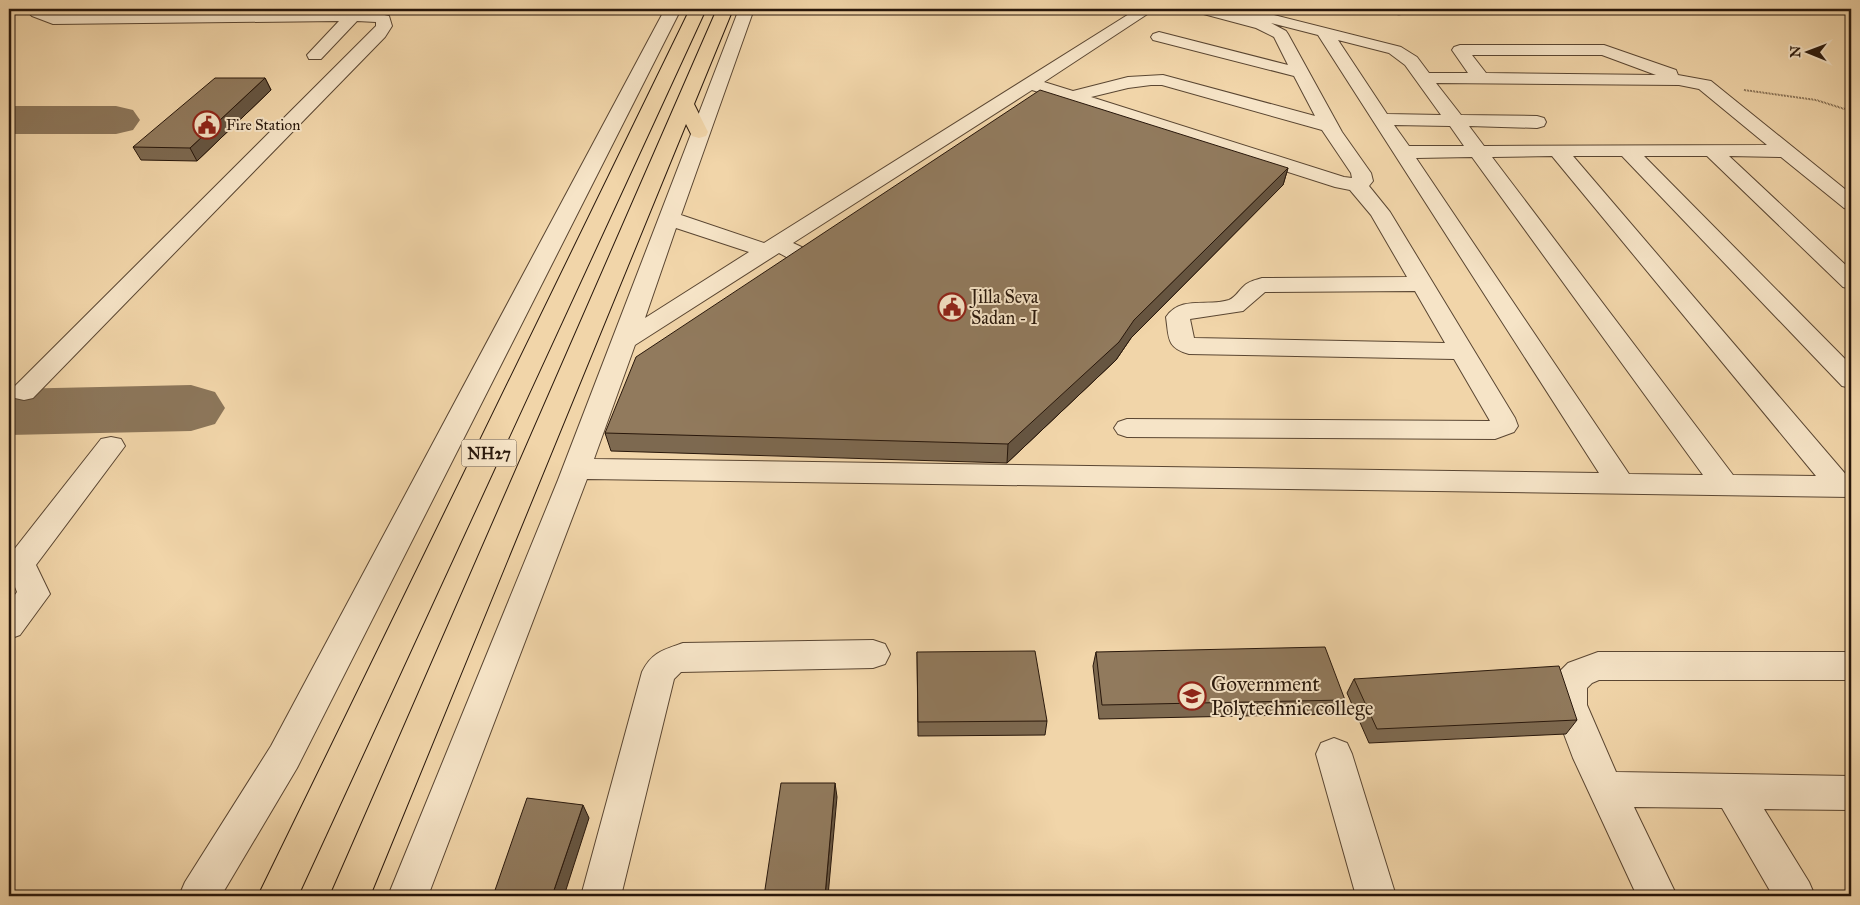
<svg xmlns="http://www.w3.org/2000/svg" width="1860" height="905" font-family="'IM FELL Great Primer',serif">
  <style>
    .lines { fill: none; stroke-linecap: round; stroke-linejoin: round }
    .taxiway { fill: #8c765a; fill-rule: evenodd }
    .minor-casing { stroke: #5a4632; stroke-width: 2 }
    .highway-casing { stroke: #28170b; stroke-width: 2 }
    .path { stroke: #28170b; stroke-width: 2; stroke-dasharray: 0.5 1; stroke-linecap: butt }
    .minor { fill: #f6e4c7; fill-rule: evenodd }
    .highway { fill: #f1d5a9; fill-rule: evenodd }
    .wall { fill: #7d6950; stroke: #28170b }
    .shaded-wall { fill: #665541; stroke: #28170b }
    .building { fill: #917a5d; stroke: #28170b }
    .labels { text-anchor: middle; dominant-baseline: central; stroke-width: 4; stroke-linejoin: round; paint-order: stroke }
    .far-poi-label { font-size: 15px; fill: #28170b; stroke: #f6e4c7; text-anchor: start }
    .shield { fill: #f6e4c7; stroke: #665443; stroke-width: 1 }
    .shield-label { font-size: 16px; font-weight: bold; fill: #28170b }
    .poi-label { font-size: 18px; fill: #28170b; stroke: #f6e4c7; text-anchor: start }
    .near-poi-label { font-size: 21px; fill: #28170b; stroke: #f6e4c7; text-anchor: start }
  </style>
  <rect width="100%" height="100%" fill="#f1d5a9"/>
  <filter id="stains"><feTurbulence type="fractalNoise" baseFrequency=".004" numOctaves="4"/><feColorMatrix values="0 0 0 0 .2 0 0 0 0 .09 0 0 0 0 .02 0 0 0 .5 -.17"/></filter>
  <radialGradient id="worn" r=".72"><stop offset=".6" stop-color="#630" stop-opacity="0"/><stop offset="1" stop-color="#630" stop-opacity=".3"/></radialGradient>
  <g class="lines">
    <path class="taxiway" d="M9 106H116L133 110 140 120 133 130 116 134H9Z
      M191 385 215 392 225 408 215 424 191 431 9 435V389Z"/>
    <g class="minor-casing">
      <path id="minor" d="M33 9H50L49 12 55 14 349 12 352 9H366V11L389 16 392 26 385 37 33 398 24 400 15 398 11 392 15 386 376 26V22L357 21 321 59H309L307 55 339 21 53 24 32 16 29 13Z
        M665 9H681L297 768 221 896H179L185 882 271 746Z
        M739 9H754L681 215 764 243 1137 9H1155L1044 82 1073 91 1128 77 1163 75 1315 116 1294 76 1153 40 1151 37 1153 34 1159 32 1288 65 1274 37 1256 28 1196 12 1194 9H1218L1227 11 1226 9H1250L1401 47 1417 57 1429 73H1468L1452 50 1454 47 1460 45H1604L1676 70 1678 75 1711 81 1851 194V210L1844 208 1781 157 1729 156 1851 270V289L1843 287 1707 156H1644L1851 365V388L1842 386 1622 156H1573L1848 477H1851V497L587 479 428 896H388L558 480ZM1271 23 1318 35 1599 473 594 459 635 345 779 253C795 261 817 277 836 273L839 268 836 263 793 243 1032 90 1335 187 1350 190 1371 215 1407 277 1262 278C1256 280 1249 281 1244 286 1239 290 1236 297 1229 300 1208 307 1181 295 1166 317 1169 337 1166 348 1189 354L1454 359 1490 421 1127 419 1118 422 1114 428 1118 434 1127 437 1495 439 1514 432 1518 426 1515 418 1390 212 1369 186 1373 181 1371 173 1342 132 1288 34 1286 31ZM1338 40 1389 53 1405 65 1441 115 1387 114ZM1472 55H1602L1656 75 1486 73ZM1436 83 1679 85 1699 89 1767 145 1484 146 1469 126 1537 128 1544 126 1546 122 1544 118 1537 116 1461 115ZM1151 85H1162L1322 130 1351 173 1352 178 1344 177 1091 97 1128 88ZM1394 125 1450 126 1464 146H1409ZM1552 156 1816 476 1733 475 1492 157ZM1472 157 1703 475 1629 474 1416 158ZM676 228 749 252 645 318ZM1415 291 1445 343 1194 338 1190 319 1243 311 1265 292Z
        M1389 9H1407L1408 10 1405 13C1399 15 1393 15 1389 9Z
        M111 437 121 439 125 446 36 565 50 594 20 635 9 639V603L17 592 9 572V556L101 439Z
        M873 640 885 644 890 654 885 664 873 668 681 672 674 679 621 896H581L642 672C652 652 663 650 683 643Z
        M1598 652H1851V680H1599L1592 683 1587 688V705L1616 772 1851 776V810L1764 809 1809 882 1815 896H1773L1722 808 1634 807 1677 896H1637L1573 758 1553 705V683L1558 673 1568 663Z
        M1334 738 1347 743 1352 754 1396 896H1356L1316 754 1321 743Z"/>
    </g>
    <g class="highway-casing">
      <path id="highway" d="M690 9H706L298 896H258Z
        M717 9H733L694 104 708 132 706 136 699 138 692 136 686 124 370 896H330Z"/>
    </g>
    <path class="path" d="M1744 90 1816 100 1851 111"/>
    <use href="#minor" class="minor"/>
    <use href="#highway" class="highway"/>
  </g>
  <path class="wall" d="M265 78 271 90 197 161 141 160 133 147Z
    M1288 168 1283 185 1131 338 1116 360 1007 463 611 451 605 433Z
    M917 652 1047 721 1045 735 918 736Z
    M1096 652 1345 700 1338 714 1099 719 1093 666Z
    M1354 679 1577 720 1566 734 1369 743 1347 693Z"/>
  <path class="shaded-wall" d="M265 78 271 90 197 161 190 148Z
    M1288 168 1283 185 1131 338 1116 360 1007 463 1008 444Z
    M835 783 837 797 828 896H825Z
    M583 805 589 818 564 896H552Z"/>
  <path class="building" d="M215 78H265L190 148 133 147Z
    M1040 90 1288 168 1134 320 1119 342 1008 444 605 433 636 357Z
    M1325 647 1345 700 1102 705 1096 652Z
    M1035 651 1047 721 918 722 917 652Z
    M1559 666 1577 720 1377 729 1354 679Z
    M781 783H835L825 896H764Z
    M527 798 583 805 552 896H493Z"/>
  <defs>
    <g id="civic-ring" transform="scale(1.4375)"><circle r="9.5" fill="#f6e4c7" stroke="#8f2418" stroke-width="1.5"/><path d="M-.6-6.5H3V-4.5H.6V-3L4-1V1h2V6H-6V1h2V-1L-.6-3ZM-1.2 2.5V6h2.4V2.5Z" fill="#8f2418"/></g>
    <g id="university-ring" transform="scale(1.4375)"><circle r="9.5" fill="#f6e4c7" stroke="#8f2418" stroke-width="1.5"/><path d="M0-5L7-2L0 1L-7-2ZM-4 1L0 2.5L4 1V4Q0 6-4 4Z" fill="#8f2418"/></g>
  </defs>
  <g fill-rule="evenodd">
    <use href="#civic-ring" x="207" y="125"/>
    <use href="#civic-ring" x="952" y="307"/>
    <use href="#university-ring" x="1192" y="696"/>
  </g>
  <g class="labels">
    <g class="far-poi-label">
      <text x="226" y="125">Fire Station</text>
    </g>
    <rect class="shield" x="461.5" y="439.5" width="55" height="27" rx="4"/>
    <g class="shield-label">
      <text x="489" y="453">NH27</text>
    </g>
    <g class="poi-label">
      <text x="971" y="297">Jilla Seva<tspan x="971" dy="21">Sadan - I</tspan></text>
    </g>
    <g class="near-poi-label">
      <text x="1211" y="684">Government<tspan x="1211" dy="24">Polytechnic college</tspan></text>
    </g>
  </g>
  <rect width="1860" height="905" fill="none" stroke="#f1d5a9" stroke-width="30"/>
  <rect x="10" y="10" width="1840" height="885" fill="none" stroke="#28170b" stroke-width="2.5"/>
  <rect x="15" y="15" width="1830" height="875" fill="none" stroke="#28170b"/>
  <g transform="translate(1808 52) rotate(271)" stroke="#f6e4c7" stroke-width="4" paint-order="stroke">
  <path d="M0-4L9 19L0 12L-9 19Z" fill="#28170b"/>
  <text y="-8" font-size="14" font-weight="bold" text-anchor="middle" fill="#28170b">N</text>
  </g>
  <rect width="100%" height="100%" filter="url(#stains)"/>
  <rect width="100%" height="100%" fill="url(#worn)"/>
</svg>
